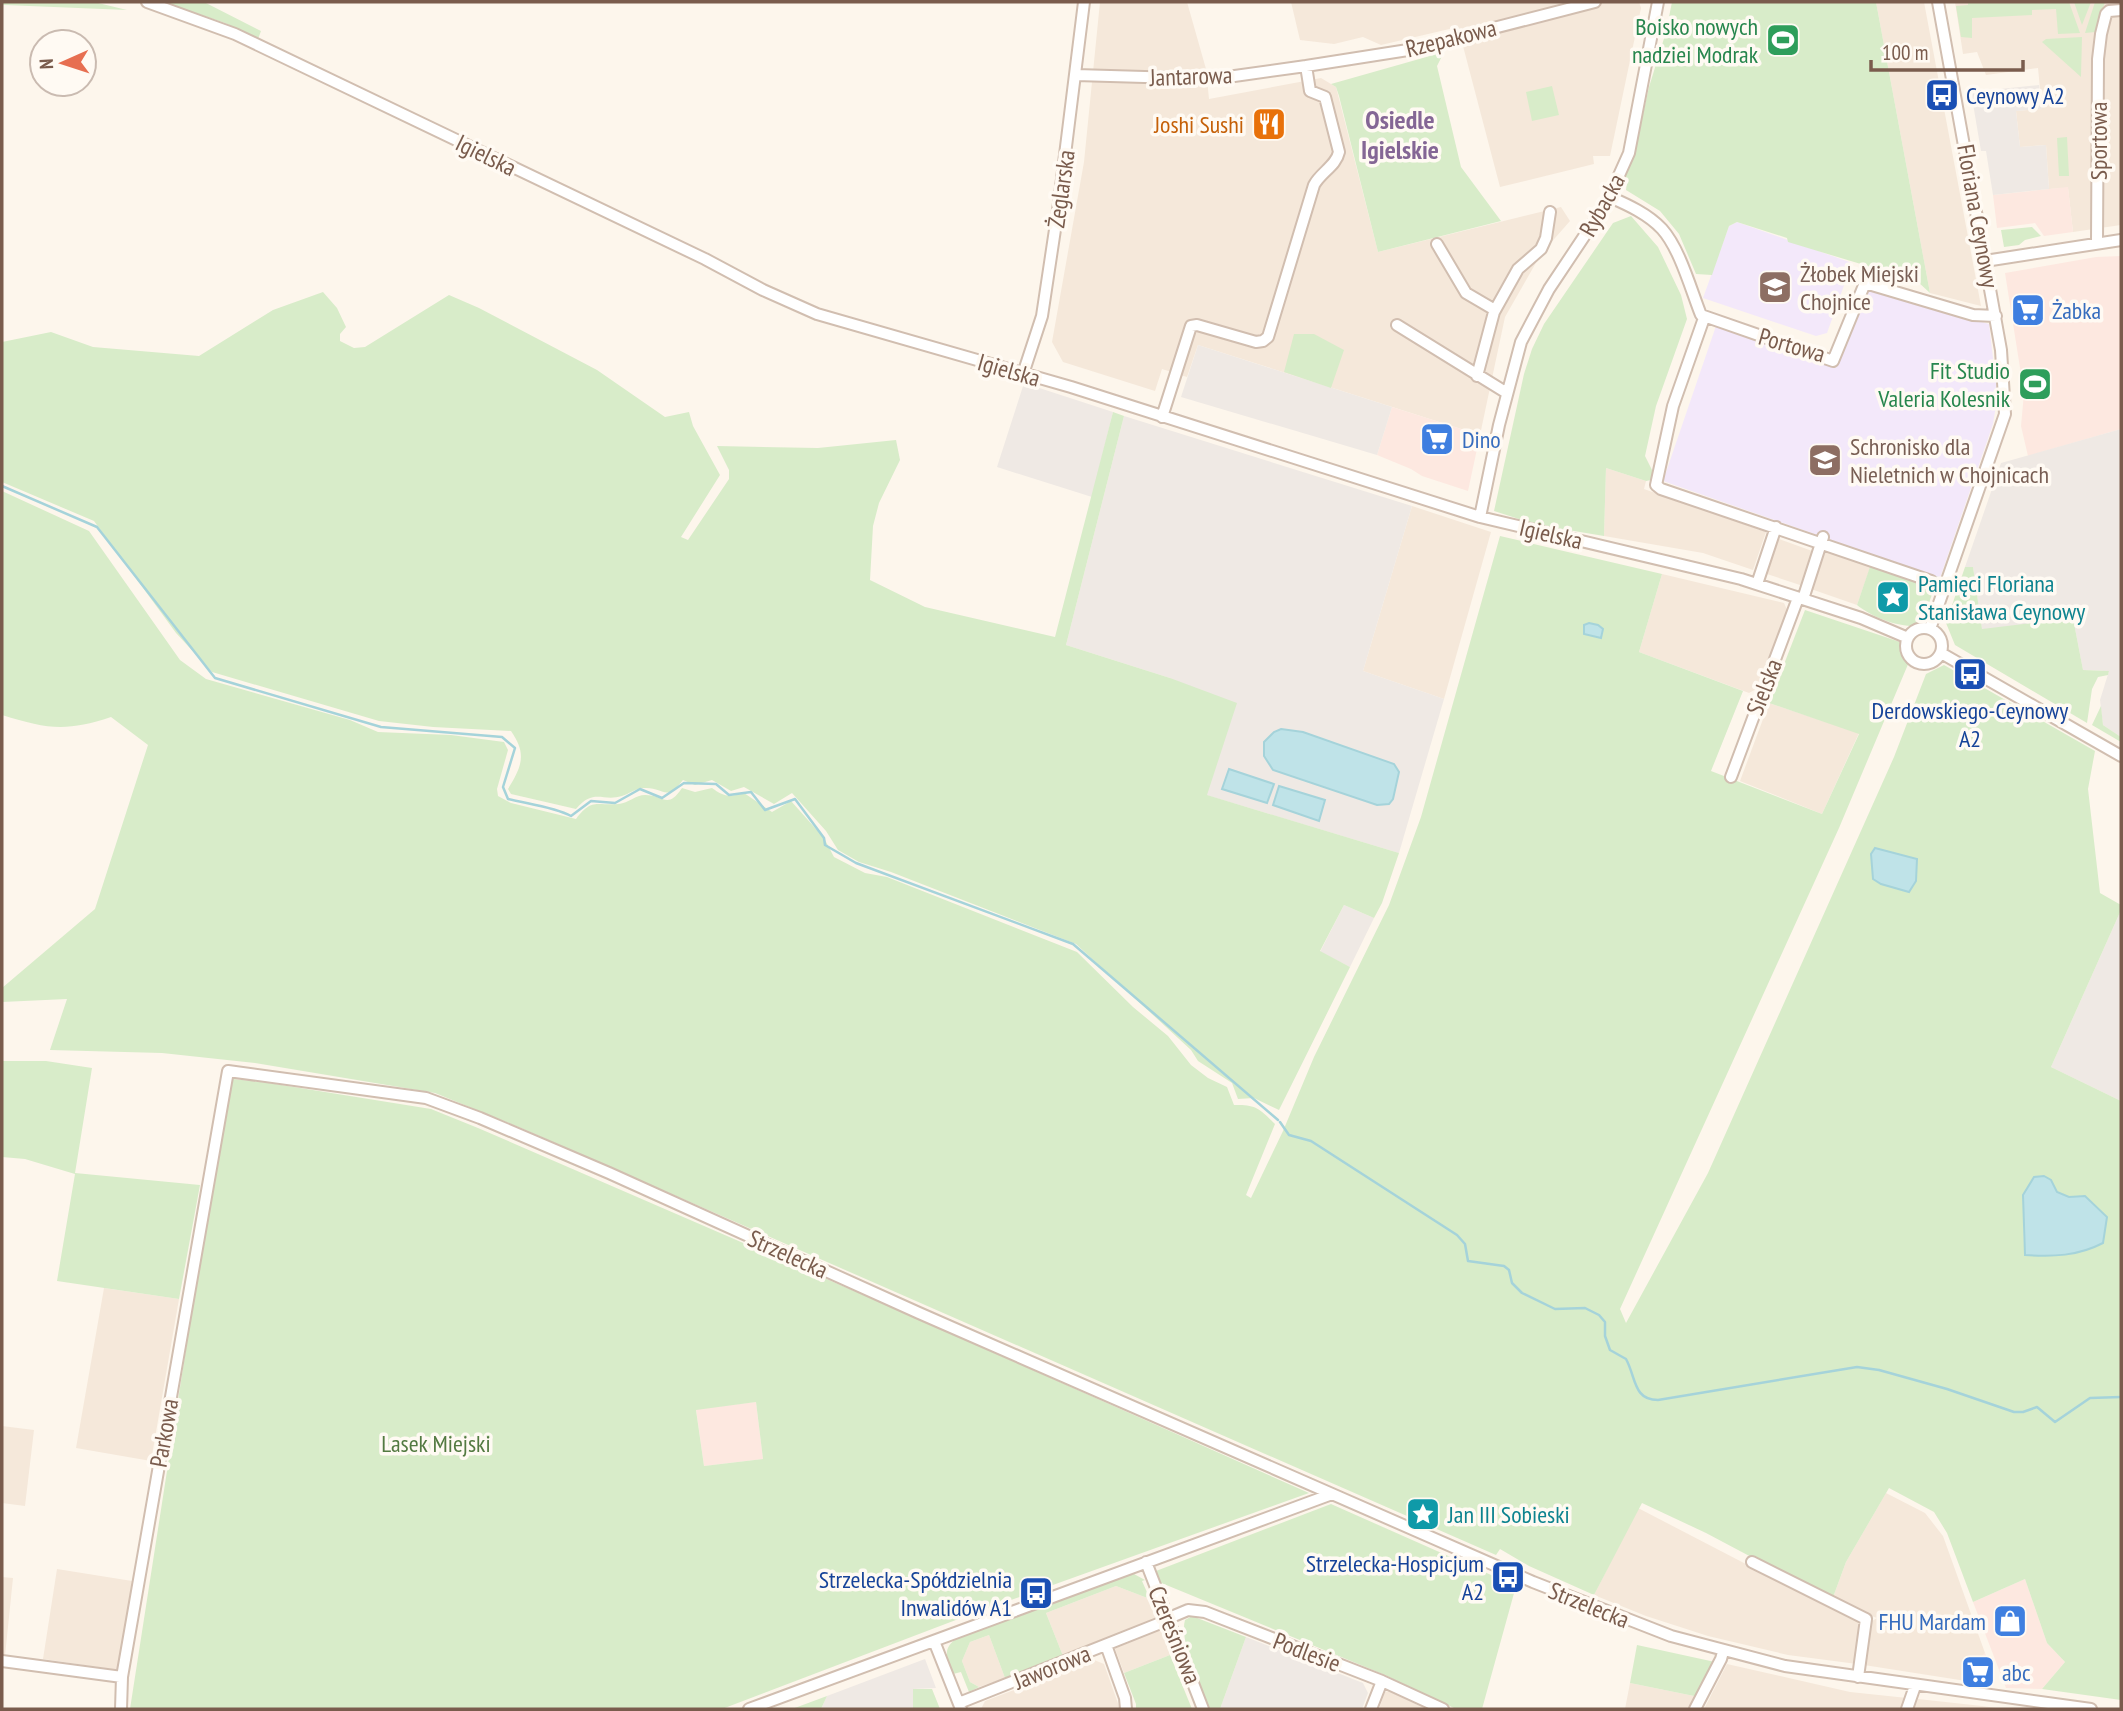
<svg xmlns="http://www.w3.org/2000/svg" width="2123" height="1711" font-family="'PT Sans Narrow',sans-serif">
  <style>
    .residential { fill: #f5e8da }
    .commercial { fill: #fde8e0 }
    .industrial { fill: #efe9e4 }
    .education { fill: #f3e8fa }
    .green { fill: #d8ecc9; fill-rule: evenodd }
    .water { fill: #bfe3e8; stroke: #a5d3da; stroke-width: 2 }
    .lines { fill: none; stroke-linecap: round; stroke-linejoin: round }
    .stream { stroke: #a5d3da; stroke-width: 2.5 }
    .minor-casing { stroke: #d1beb0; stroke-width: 14 }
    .minor { stroke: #fff; stroke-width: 10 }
    .labels { text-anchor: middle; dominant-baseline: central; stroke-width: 7; stroke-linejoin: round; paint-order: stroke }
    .leisure-label { font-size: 24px; fill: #27864d; stroke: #fffaf3; text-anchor: end }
    .street-label { font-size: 24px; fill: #7a5c4d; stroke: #fffaf3 }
    .transit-label { font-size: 24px; fill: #164399; stroke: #fffaf3; text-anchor: end }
    .food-label { font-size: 24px; fill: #c56008; stroke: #fffaf3; text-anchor: end }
    .education-label { font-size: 24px; fill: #785e54; stroke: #fffaf3; text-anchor: start }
    .shop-label { font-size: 24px; fill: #366cbe; stroke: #fffaf3; text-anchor: start }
    .culture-label { font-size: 24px; fill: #0d838f; stroke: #fffaf3; text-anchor: start }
    .park-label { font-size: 24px; fill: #537a41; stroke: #fffaf3 }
    .neighbourhood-label { font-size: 26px; font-weight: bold; fill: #846695; stroke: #fffaf3 }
  </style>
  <rect width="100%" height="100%" fill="#fdf6ec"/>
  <path class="residential" d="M1100 2H1187L1206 69 1209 99 1321 78 1336 87 1378 252 1561 207 1570 221 1541 254 1505 317 1480 435 1198 345 1187 377 1162 369 1155 391 1063 362 1052 342 1084 162Z
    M1291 2H1639L1641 8 1610 156H1593L1594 164 1500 187 1458 27 1381 45 1363 37 1334 44 1300 40Z
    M1876 2H1924L1981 306 1930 293Z
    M1955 2H2121V225L2073 232 2068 188 2049 189 2046 145 2020 147 2016 111 2042 109 2038 68 1986 75 1977 52 1963 54Z
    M1606 468 1646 481 1644 489 1766 532 1753 570 1703 553 1604 536Z
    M1412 506 1491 532 1444 699 1363 671Z
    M1779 539 1815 552 1803 586 1767 574Z
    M1824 550 1871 565 1857 605 1811 589Z
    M1662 574 1784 603 1788 612 1758 688 1749 693 1639 652Z
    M1769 703 1859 733 1822 814 1740 781Z
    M104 1288 179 1299 151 1461 76 1448Z
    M2 1426 34 1430 25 1506 2 1503Z
    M1886 1493 1925 1513 1943 1536 1985 1653 1982 1657 1971 1656 1966 1681 1864 1665 1869 1623 1877 1618 1832 1600 1846 1562Z
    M1638 1508 1821 1603 1863 1621 1857 1664 1788 1655 1708 1636 1646 1616 1594 1595Z
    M57 1569 132 1581 118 1670 43 1659Z
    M2 1577 13 1578 5 1656 2 1655Z
    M1116 1586 1150 1599 1157 1620 1063 1656 1046 1613Z
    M1161 1628 1170 1655 1124 1673 1114 1646Z
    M989 1635 1005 1678 979 1687 970 1682 962 1661 970 1642Z
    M1094 1660 1104 1664 1120 1709H981L985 1701Z
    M1727 1664 1850 1692 1907 1698 1902 1709H1704Z
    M1630 1683 1699 1697 1692 1709H1625Z
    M1389 1691 1426 1709H1379L1385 1692Z
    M1918 1699 1982 1706 2003 1709H1914Z"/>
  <path class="commercial" d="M2068 187 2073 232 2044 236 2035 223 1997 228 1993 195Z
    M2121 256V429L2028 456 2021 426 2024 393 2005 273 2096 257Z
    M1392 407 1480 435 1468 491 1422 476 1411 469 1377 455Z
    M756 1402 763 1459 704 1466 696 1409Z
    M2025 1579 2047 1643 2065 1662 2042 1689 2006 1688 1973 1602Z
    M1985 1653 1991 1669 1988 1685 1966 1681 1971 1656 1981 1657Z"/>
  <path class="industrial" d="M2039 85 2042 109 2016 111 2020 147 2046 145 2049 189 1993 195 1986 151H1981L1971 92Z
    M1198 345 1392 407 1377 455 1181 397Z
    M1024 383 1113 412 1092 497 997 467Z
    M1124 416 1412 506 1363 671 1444 699 1399 853 1206 795 1170 678 1066 645Z
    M2121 429V737L2103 725 2100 700 2109 671 2083 670 2073 618 1982 630 1973 567H1965L2001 463Z
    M1344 905 1374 918 1350 967 1320 952Z
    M2121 910V1101L2051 1067Z
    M1246 1637 1363 1683 1368 1693 1362 1709H1220Z
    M925 1659 936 1688 913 1689V1709H821L827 1696Z"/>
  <path class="education" d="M1737 222 1852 263 1827 333 1816 336 1703 298 1729 226Z
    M1868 289 1989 324 1996 383V405L1993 424 1940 578 1663 481 1716 326 1836 368Z"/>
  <path class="green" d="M2 2H94L127 10 5 5H2Z
    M164 2H204L261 31 258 39 225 23Z
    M1672 2H1876L1930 293 1917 281 1788 242 1787 238 1737 222 1729 226 1712 275 1696 274 1679 234 1660 211 1626 190 1627 182 1623 179 1636 146 1649 87 1666 32Z
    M1968 2H2069L2080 33 2058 34 2056 9 2032 10V15L1972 18V38L1961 37 1956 6 1968 5Z
    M2074 2H2091L2082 25Z
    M2095 2H2105L2095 32 2085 33Z
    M2082 37 2081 76V77L2042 42 2046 39Z
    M1444 52 1437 66 1461 167 1501 221 1378 252 1339 96 1336 87 1331 84Z
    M1552 86 1559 115 1532 121 1526 92Z
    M2067 137 2069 176H2059L2057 138Z
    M1631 216 1658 247 1681 295 1687 319 1656 406 1645 456 1653 472 1651 480 1646 481 1606 468 1604 536 1538 525 1494 511 1524 374 1532 349 1544 324 1613 223Z
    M2032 227 2041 236 2025 240 2019 245 2004 247 2001 230Z
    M323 292 337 308 346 327 340 334V341L354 348 365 347 449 295 479 308 597 370 665 417 689 412 693 426 720 475 681 537 688 540 729 479V470L717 446 818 448 896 440 900 460 879 503 873 526 870 580 925 607 1055 637 1113 412 1124 416 1066 645 1170 678 1237 703 1207 795 1399 853 1382 903 1374 918 1344 905 1320 951 1350 967 1279 1110 1254 1098 1238 1099 1232 1083 1198 1061 1191 1050 1076 944 891 872 859 862 838 850 826 831 792 793 774 804 744 787 731 791 712 780 695 785 683 780C665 803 665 787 644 788 636 788 629 794 622 796 602 802 594 788 576 809L511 794 508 789C522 766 527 754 511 731L433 727 379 721 212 672 176 633 94 521 2 482V342L51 332 93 347 199 356 273 310Z
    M1294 334H1314L1344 350 1331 388 1284 372Z
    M2 491 89 531 180 660 206 679 350 720 378 732 451 735 504 742 508 750 497 789 498 796 511 803 576 819C592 798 596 806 619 804 628 803 636 795 645 795 664 795 667 810 682 788L695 792 712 788C724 797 729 797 744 793L772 812 791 801 824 838 834 857 865 873 887 877 1077 952 1133 1007 1168 1036 1191 1065 1208 1078 1227 1087 1234 1105C1256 1104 1260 1109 1275 1124L1246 1195 1251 1198 1283 1131 1314 1057 1389 905 1421 817 1500 536 1662 574 1639 652 1743 691 1711 771 1822 814 1859 734 1769 703 1805 610 1900 642 1909 662 1839 828 1620 1309 1626 1323 1708 1173 1894 757 1926 674 1944 665 2095 751 2088 789 2100 893 2121 905V910L2051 1067 2121 1101V1700L2042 1689 2065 1662 2047 1643 2025 1579 1973 1602 1947 1533 1934 1512 1889 1488 1846 1562 1832 1600 1706 1533 1642 1503 1594 1595 1529 1566 1500 1549 1496 1555 521 1128 435 1093 255 1063 162 1053 50 1050 67 999 2 1002V988L95 909 148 745 111 717C66 732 47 729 2 715ZM1871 854 1916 859V881L1903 891 1873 879ZM2034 1177 2051 1180 2056 1192 2069 1197 2085 1196 2024 1248 2023 1195Z
    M1874 555 1938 577 1921 626C1900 628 1873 618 1857 605Z
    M1965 567H1973L1982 629 2073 618 2083 670 2109 671 2108 675 2098 677 2092 689 2087 723 1955 645 1946 623Z
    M2101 706 2103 725 2121 737V742L2092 725Z
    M2 1061H46L92 1068 75 1173 200 1185 179 1299 57 1281 75 1174 25 1159 2 1157Z
    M233 1079 269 1083 431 1109 478 1128 898 1310 1309 1493 969 1615 722 1709H130L211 1188ZM756 1402 763 1459 704 1466 696 1410Z
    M1331 1504 1516 1586 1482 1709H1456L1385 1675 1159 1582 1156 1571Z
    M1134 1574 1145 1580 1142 1581 1150 1599 1116 1586 1046 1613 1063 1656 1005 1678 989 1635 970 1642 962 1661 970 1682 979 1687 969 1692 961 1672 953 1674C947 1656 941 1650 958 1637L1124 1575Z
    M1192 1616 1246 1637 1220 1709H1211L1208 1707C1200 1685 1179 1641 1185 1620Z
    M1637 1645 1715 1662 1699 1697 1630 1683Z
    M1170 1655 1192 1709H1136V1704L1124 1673Z
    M913 1689H932L940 1709H913Z
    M827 1696 821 1709H792Z"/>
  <path class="water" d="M1589 623 1598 625 1603 629 1601 638 1584 634V625Z
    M1281 729 1303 732 1394 764 1399 772 1393 799 1389 804 1377 805 1273 770 1264 756V742L1274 732Z
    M1229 769 1274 784 1267 803 1222 789Z
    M1279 786 1325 800 1319 821 1273 805Z
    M1875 848 1917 859 1916 881 1909 892 1881 884 1873 879 1871 854Z
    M2044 1176 2051 1180 2057 1192 2069 1197 2085 1196 2107 1217 2103 1243C2078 1256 2053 1257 2025 1255L2023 1195 2034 1177Z"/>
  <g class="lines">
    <path class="stream" d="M2 486 97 527 215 678 381 727 502 737 515 748 503 787 508 799C528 804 554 807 571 816L591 801 615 803 640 789 662 798 684 783 716 784 729 795 751 792 765 810 795 799 824 838 825 845 856 863 1073 944 1278 1120
      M1280 1122 1289 1135 1311 1141 1457 1235 1465 1244 1468 1261 1504 1266 1509 1270 1512 1283 1522 1293 1555 1309 1585 1308 1599 1315 1605 1322V1336L1610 1350 1626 1359C1636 1377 1633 1400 1658 1400L1857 1367 1879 1370 1947 1389 2014 1412H2023L2037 1407 2055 1422 2090 1398 2121 1397"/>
    <g class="minor-casing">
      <path id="minor" d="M147 2 235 34 705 259 763 290 817 314 1071 387 1480 517 1741 579 1861 618 1908 638
        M1076 75 1213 79 1306 66 1408 50 1595 2
        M1610 197C1628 205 1648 214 1662 229 1680 249 1691 290 1701 315L1833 361 1865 283 1973 315 1996 316
        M2097 242 2098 59 2101 34 2106 14 2109 11 2121 10
        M1437 244 1466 293 1495 310
        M1985 261 2121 240
        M1704 318 1673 406 1656 485 1661 489 1931 581
        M1397 325 1507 393
        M1023 374 1042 316 1059 203 1084 2
        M1477 376 1494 312 1518 269 1541 249 1546 238 1550 212
        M1162 417 1191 326 1197 325 1256 342 1263 341 1268 337 1314 185C1321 172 1336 166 1339 152L1325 97 1310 91 1306 66
        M1480 517 1499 425 1521 342 1549 289 1607 202 1629 153 1658 2
        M1757 584 1776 527
        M1803 599 1823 537
        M1906 646a18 18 0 1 1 36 0a18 18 0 1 1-36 0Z
        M1930 629 2005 414 2001 350 1938 2
        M1941 653 2121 756
        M1731 777 1798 598
        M1146 1562 1203 1709
        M1752 1562 1866 1619 1858 1677
        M1169 1618 1188 1610 1205 1612 1382 1681 1443 1709
        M934 1641 961 1709
        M1106 1645 1125 1698 1126 1709
        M2 1661 122 1677 228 1071 426 1098 480 1118 609 1173 919 1313 1533 1582 1671 1636 1785 1666 2091 1709
        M959 1703 1158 1624
        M121 1709 122 1677
        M749 1709 1332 1494
        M1371 1709 1382 1681
        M1695 1709 1721 1659 1723 1652
        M1907 1709 1915 1686"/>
    </g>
    <use href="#minor" class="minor"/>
  </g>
  <defs>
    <g id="stadium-square" transform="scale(1.75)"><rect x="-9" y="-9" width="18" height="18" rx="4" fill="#2e9e5b" stroke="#fffaf3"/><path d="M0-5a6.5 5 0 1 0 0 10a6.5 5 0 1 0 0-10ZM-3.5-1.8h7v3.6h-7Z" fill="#fff"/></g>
    <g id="bus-square" transform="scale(1.75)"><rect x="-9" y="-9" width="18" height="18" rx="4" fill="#1a4fb4" stroke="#fffaf3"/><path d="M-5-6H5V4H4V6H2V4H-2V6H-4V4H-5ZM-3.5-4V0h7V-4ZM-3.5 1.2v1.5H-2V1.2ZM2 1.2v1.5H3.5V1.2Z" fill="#fff"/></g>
    <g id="restaurant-square" transform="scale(1.75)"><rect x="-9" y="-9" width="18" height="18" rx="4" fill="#e8710a" stroke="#fffaf3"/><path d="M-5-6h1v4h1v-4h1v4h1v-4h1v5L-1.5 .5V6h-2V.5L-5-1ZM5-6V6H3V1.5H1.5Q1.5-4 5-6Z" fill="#fff"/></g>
    <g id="school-square" transform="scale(1.75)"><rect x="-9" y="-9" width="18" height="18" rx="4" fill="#8d6e63" stroke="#fffaf3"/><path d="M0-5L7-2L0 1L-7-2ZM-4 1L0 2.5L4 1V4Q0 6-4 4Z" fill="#fff"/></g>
    <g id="supermarket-square" transform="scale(1.75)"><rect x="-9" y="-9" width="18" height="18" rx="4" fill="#3f7fe0" stroke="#fffaf3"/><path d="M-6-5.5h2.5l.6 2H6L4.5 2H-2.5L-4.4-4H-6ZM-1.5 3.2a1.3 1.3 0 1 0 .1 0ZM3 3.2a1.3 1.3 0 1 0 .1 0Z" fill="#fff"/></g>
    <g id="sight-square" transform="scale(1.75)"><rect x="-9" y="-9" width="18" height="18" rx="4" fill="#0f9aa8" stroke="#fffaf3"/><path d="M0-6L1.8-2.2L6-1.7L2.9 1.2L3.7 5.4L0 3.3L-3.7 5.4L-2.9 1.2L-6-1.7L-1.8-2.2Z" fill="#fff"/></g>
    <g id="shop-square" transform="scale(1.75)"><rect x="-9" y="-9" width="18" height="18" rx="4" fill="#3f7fe0" stroke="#fffaf3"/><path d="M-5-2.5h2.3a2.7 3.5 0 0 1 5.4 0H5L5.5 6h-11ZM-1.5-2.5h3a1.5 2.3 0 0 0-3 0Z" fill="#fff"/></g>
  </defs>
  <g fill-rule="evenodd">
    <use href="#stadium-square" x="1783" y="40"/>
    <use href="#bus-square" x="1942" y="95"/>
    <use href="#restaurant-square" x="1269" y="124"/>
    <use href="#school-square" x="1775" y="287"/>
    <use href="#supermarket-square" x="2028" y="310"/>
    <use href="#stadium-square" x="2035" y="384"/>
    <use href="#supermarket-square" x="1437" y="439"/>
    <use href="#school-square" x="1825" y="460"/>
    <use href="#sight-square" x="1893" y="597"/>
    <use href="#bus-square" x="1970" y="674"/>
    <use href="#sight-square" x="1423" y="1514"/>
    <use href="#bus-square" x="1508" y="1577"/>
    <use href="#bus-square" x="1036" y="1593"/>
    <use href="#shop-square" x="2010" y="1621"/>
    <use href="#supermarket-square" x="1978" y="1672"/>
  </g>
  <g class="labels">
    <g class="leisure-label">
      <text x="1758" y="26">Boisko nowych<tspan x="1758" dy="28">nadziei Modrak</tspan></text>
      <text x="2010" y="370">Fit Studio<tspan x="2010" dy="28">Valeria Kolesnik</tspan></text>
    </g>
    <g class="street-label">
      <text transform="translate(1451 38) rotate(-14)">Rzepakowa</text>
      <text transform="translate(1191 76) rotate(-2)">Jantarowa</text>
      <text transform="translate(2098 141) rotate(-90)">Sportowa</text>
      <text transform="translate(486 155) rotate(26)">Igielska</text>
      <text transform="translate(1061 189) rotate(-82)">Żeglarska</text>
      <text transform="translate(1602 205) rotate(-61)">Rybacka</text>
      <text transform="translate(1978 216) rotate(80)">Floriana Ceynowy</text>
      <text transform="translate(1792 345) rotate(16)">Portowa</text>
      <text transform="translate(1009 370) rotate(16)">Igielska</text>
      <text transform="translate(1551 534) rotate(13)">Igielska</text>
      <text transform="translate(1764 687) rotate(-69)">Sielska</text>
      <text transform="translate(788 1254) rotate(24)">Strzelecka</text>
      <text transform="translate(164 1433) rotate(-80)">Parkowa</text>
      <text transform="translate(1589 1605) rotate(22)">Strzelecka</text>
      <text transform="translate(1175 1635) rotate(68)">Czereśniowa</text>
      <text transform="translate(1307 1652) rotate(21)">Podlesie</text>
      <text transform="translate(1052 1667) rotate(-22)">Jaworowa</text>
    </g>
    <g class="transit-label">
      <text x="1966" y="95" text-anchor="start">Ceynowy A2</text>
      <text x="1970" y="710" text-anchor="middle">Derdowskiego-Ceynowy<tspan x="1970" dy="28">A2</tspan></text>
      <text x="1484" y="1563">Strzelecka-Hospicjum<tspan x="1484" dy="28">A2</tspan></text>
      <text x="1012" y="1579">Strzelecka-Spółdzielnia<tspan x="1012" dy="28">Inwalidów A1</tspan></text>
    </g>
    <g class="food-label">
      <text x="1244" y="124">Joshi Sushi</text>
    </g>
    <g class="education-label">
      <text x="1800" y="273">Żłobek Miejski<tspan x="1800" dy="28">Chojnice</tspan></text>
      <text x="1850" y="446">Schronisko dla<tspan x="1850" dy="28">Nieletnich w Chojnicach</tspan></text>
    </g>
    <g class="shop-label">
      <text x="2052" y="310">Żabka</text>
      <text x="1462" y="439">Dino</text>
      <text x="1986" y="1621" text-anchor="end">FHU Mardam</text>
      <text x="2002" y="1672">abc</text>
    </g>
    <g class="culture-label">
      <text x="1918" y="583">Pamięci Floriana<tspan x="1918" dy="28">Stanisława Ceynowy</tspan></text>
      <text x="1448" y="1514">Jan III Sobieski</text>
    </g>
    <g class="park-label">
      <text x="436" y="1443">Lasek Miejski</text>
    </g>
    <g class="neighbourhood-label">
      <text x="1400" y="119">Osiedle<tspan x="1400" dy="30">Igielskie</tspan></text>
    </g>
  </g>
  <rect width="2123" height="1711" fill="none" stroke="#7a5c4d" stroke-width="7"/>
  <g transform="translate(63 63) rotate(267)"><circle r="33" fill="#fffaf3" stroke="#cabbb1" stroke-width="2"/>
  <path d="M0-5L12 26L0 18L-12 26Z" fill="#e76f51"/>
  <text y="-10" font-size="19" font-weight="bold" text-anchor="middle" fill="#7a5c4d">N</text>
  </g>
  <path d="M1871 60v10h152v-10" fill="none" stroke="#7a5c4d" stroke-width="3.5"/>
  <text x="1882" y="60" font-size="21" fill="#7a5c4d" stroke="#fffaf3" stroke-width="5" paint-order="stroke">100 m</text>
</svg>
